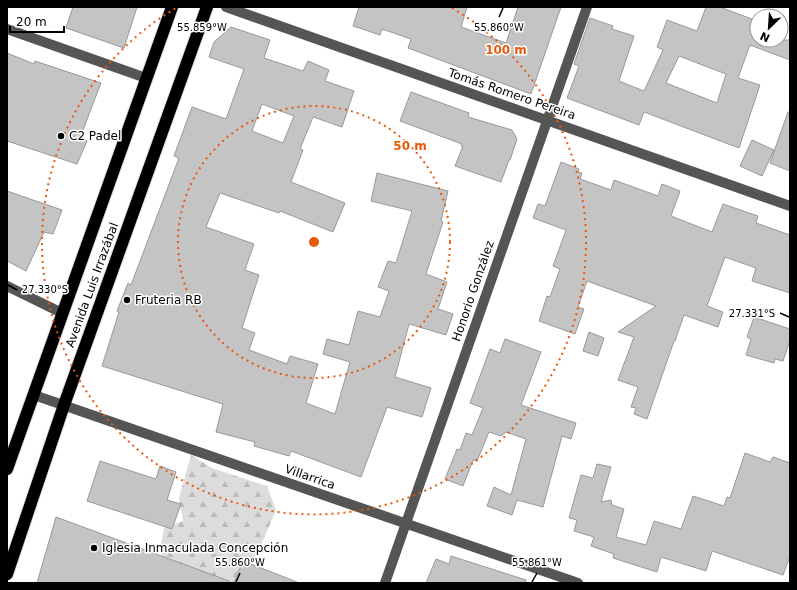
<svg xmlns="http://www.w3.org/2000/svg" width="797" height="590" font-family="'DejaVu Sans',sans-serif">
  <style>
    .forest { fill: url(#forest-firs) }
    .building { fill: #c4c4c4; stroke: #999; fill-rule: evenodd }
    .lines { fill: none; stroke-linecap: round; stroke-linejoin: round }
    .highway-casing { stroke: #dbdbdb; stroke-width: 14 }
    .minor { stroke: #555; stroke-width: 10 }
    .highway { stroke: #000; stroke-width: 12 }
    .ticks { fill: none; stroke: #000; stroke-width: 1.5 }
    .ring { fill: none; stroke: #e8590c; stroke-width: 2; stroke-dasharray: 2 4 }
    .poi-dot { fill: #000; stroke: #fff; stroke-width: 1.5 }
    .labels { text-anchor: middle; dominant-baseline: central; stroke-width: 3; stroke-linejoin: round; paint-order: stroke }
    .street-label { font-size: 12px; fill: #000; stroke: #fff }
    .poi-label { font-size: 12px; fill: #000; stroke: #fff; text-anchor: start }
    .ticks-label { font-size: 10px; text-anchor: middle; fill: #000; stroke: #fff; stroke-width: 3; stroke-linejoin: round; paint-order: stroke }
    .centre { fill: #e8590c; stroke: #fff; stroke-width: 2 }
    .ring-label { font-size: 12px; text-anchor: middle; font-weight: bold; fill: #e8590c; stroke: #fff; stroke-width: 3; stroke-linejoin: round; paint-order: stroke }
  </style>
  <defs>
    <pattern id="forest-firs" width="22" height="20" patternUnits="userSpaceOnUse"><rect width="22" height="20" fill="#dcdcdc"/><path d="M5 1l3.5 6h-7zM16 11l3.5 6h-7z" fill="#bbb"/></pattern>
  </defs>
  <rect width="100%" height="100%" fill="#fff"/>
  <path class="forest" d="M191 455 212 468 267 486 276 510 259 550 239 583H188L167 567 160 550 164 528 183 521 179 498Z"/>
  <path class="building" d="M73 7H137L124 48 66 28Z
    M359 7H467L461 27 506 43 518 7H561L531 94 408 48 411 39 382 29 380 35 353 26Z
    M706 7H720L757 21V40H790V60L750 45 738 78 760 85 739 148 644 112 639 125 567 98 579 66 574 64 590 18 613 26 612 29 634 36 619 81 644 91 663 50 657 47 667 20 697 31ZM679 56 726 74 717 103 666 83Z
    M231 27 270 40 264 58 303 71 308 61 329 70 325 81 354 91 342 127 313 117 300 149 303 150 291 182 345 203 333 232 280 211 279 213 220 193 206 227 254 244 245 270 259 275 242 328 255 333 249 350 287 364 290 356 318 364 306 403 335 414 350 362 323 354 327 339 349 345 358 311 380 317 389 291 378 287 388 261 396 263 412 211 371 201 377 173 448 191 441 221 443 222 426 274 447 282 438 309 453 314 446 335 409 324 395 377 431 388 422 417 387 407 361 477 291 451 289 456 254 446 255 442 216 432 223 404 102 366 119 312 117 311 128 283 131 285 179 158 174 156 192 107 226 119 244 69 209 57 214 42ZM262 104 294 116 283 143 252 131Z
    M7 53 34 64 35 61 101 83 80 138 87 141 77 164 7 141Z
    M411 92 469 113 468 117 512 130 517 139 510 160H509L501 182 455 166 463 146H461L462 144 400 121Z
    M788 112H790V171L770 163Z
    M752 140 774 150 762 176 740 166Z
    M561 162 579 169 578 172 582 173 580 179 611 190 614 180 658 196 662 184 680 191 671 216 712 232 723 204 758 216 756 223 790 235V293L752 281 756 268 725 257 707 306 723 312 718 327 684 315 675 341H674L647 419 634 414 636 408 631 407 638 387 618 380 634 337 618 332 656 306 587 281 578 307 584 309 575 334 539 321 547 296 550 297 560 269 553 266 566 230 533 218 538 204 545 206Z
    M7 191 62 210 53 234 44 232 26 271 7 261Z
    M754 317 790 329V340L783 361 775 359 774 363 746 355 751 339 747 337Z
    M589 332 604 338 598 356 583 351Z
    M505 339 541 352 521 405 576 423 571 439 562 436 543 507 517 500 512 515 487 506 494 487 511 495 526 439 506 432 501 436 489 432 477 461 473 460 463 486 445 479 457 449 460 450 466 433 472 435 483 408 470 403 490 349 500 353Z
    M745 453 770 462 773 457 790 463V556L783 575 712 551 706 571 661 557 657 572 613 558 614 554 591 546 594 537 574 531 577 520 569 518 581 475 593 478 597 464 611 467 601 502 611 500 612 505 624 509 616 537 646 545 654 521 681 529 693 496 724 506 727 497 730 498Z
    M100 461 156 479 160 466 176 472 167 500 181 504 172 529 87 501Z
    M56 517 229 581V583H37Z
    M451 556 526 580V583H426L436 559 449 564Z
    M243 561 297 582V583H234Z"/>
  <g class="lines">
    <g class="highway-casing">
      <path id="highway" d="M7 469 172 7
        M7 574 64 405 207 7"/>
    </g>
    <path class="minor" d="M226 7 790 206
      M7 29 146 78
      M7 286 62 313
      M34 395 578 583
      M385 583 587 7"/>
    <use href="#highway" class="highway"/>
  </g>
  <path class="ticks" d="M202 17 207 8M499 17 503 8M8 285 17 290M780 313 789 317M236 582 240 573M532 582 537 573"/>
  <g class="ring">
    <circle cx="314" cy="242" r="136"/>
    <path d="M452 8A272 272 0 1 1 176 8"/>
  </g>
  <g class="poi-dot">
    <circle cx="61" cy="136" r="4"/>
    <circle cx="127" cy="300" r="4"/>
    <circle cx="94" cy="548" r="4"/>
  </g>
  <g class="labels">
    <g class="street-label">
      <text transform="translate(512 94) rotate(19)">Tomás Romero Pereira</text>
      <text transform="translate(92 285) rotate(-70)">Avenida Luis Irrazábal</text>
      <text transform="translate(473 291) rotate(-71)">Honorio González</text>
      <text transform="translate(310 477) rotate(19)">Villarrica</text>
    </g>
    <g class="poi-label">
      <text x="69" y="136">C2 Padel</text>
      <text x="135" y="300">Fruteria RB</text>
      <text x="102" y="548">Iglesia Inmaculada Concepción</text>
    </g>
  </g>
  <g class="ticks-label">
    <text x="202" y="31">55.859°W</text>
    <text x="499" y="31">55.860°W</text>
    <text x="45" y="293">27.330°S</text>
    <text x="752" y="317">27.331°S</text>
    <text x="240" y="566">55.860°W</text>
    <text x="537" y="566">55.861°W</text>
  </g>
  <circle cx="314" cy="242" r="6" class="centre"/>
  <g class="ring-label">
    <text x="506" y="54">100 m</text>
    <text x="410" y="150">50 m</text>
  </g>
  <rect width="797" height="590" fill="none" stroke="#000000" stroke-width="16"/>
  <g transform="translate(769 28) rotate(205)"><circle r="19" fill="#ffffff" stroke="#999999"/>
  <path d="M0-3L7 15L0 10L-7 15Z" fill="#000000"/>
  <text y="-6" font-size="11" font-weight="bold" text-anchor="middle" fill="#000000">N</text>
  </g>
  <path d="M10 26v6h54v-6" fill="none" stroke="#000000" stroke-width="2"/>
  <text x="16" y="26" font-size="12" fill="#000000" stroke="#ffffff" stroke-width="3" paint-order="stroke">20 m</text>
</svg>
